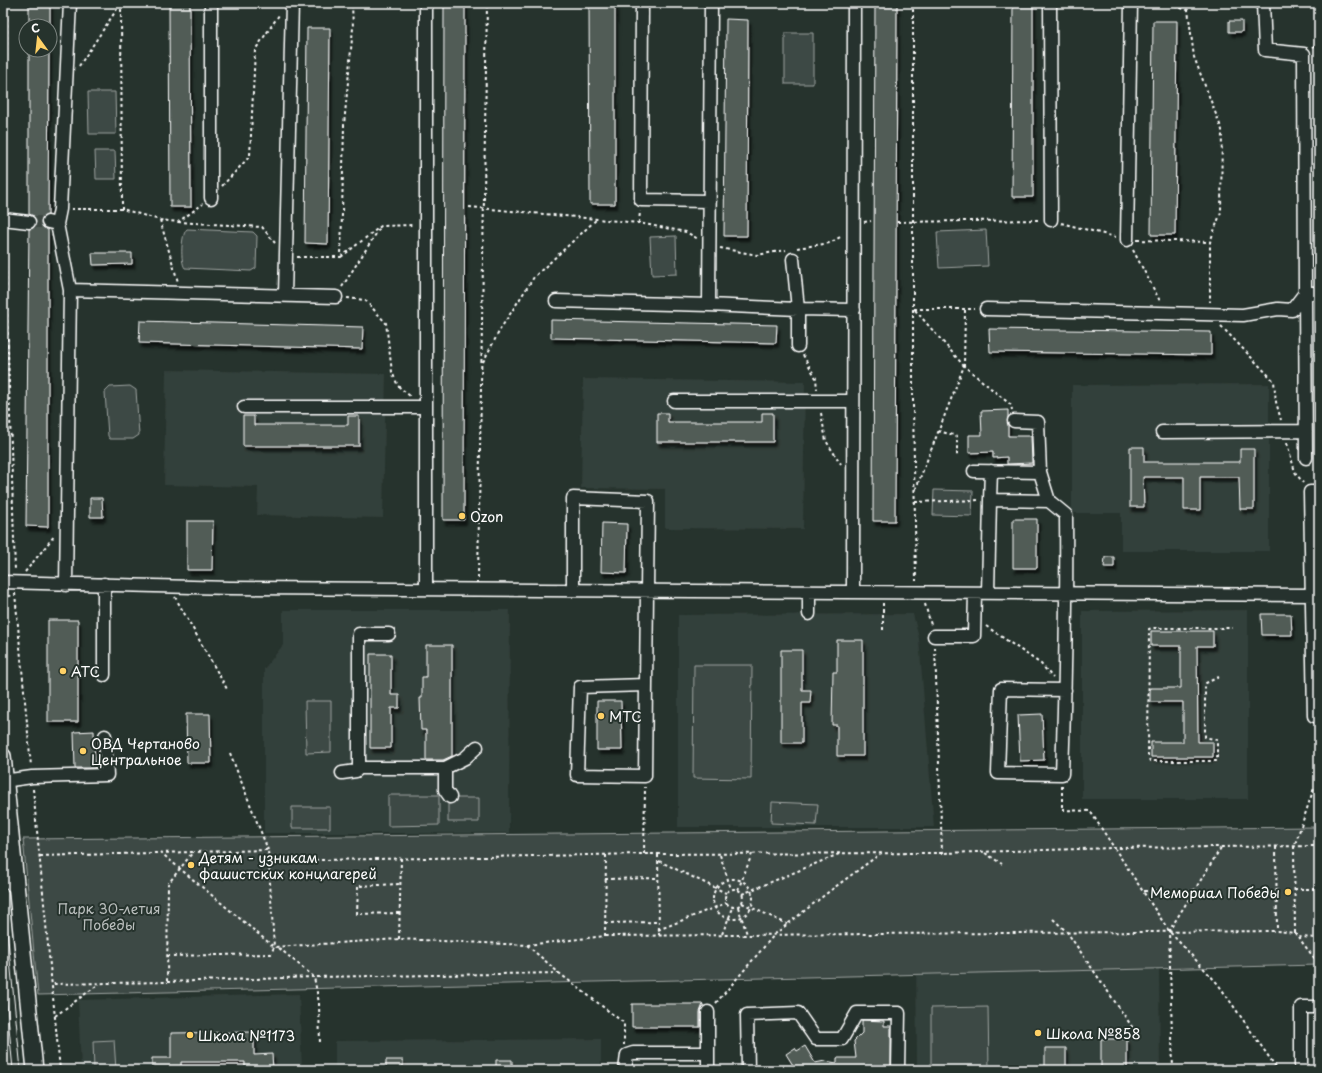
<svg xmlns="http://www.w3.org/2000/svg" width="1322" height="1073" font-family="'Playpen Sans',sans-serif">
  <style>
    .built { fill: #333f3a }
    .green { fill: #3e4944; stroke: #9ea4a2 }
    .building { fill: #515c57; stroke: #fff; filter: url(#shadow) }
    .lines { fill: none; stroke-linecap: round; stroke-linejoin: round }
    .minor-tunnel { stroke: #3c4742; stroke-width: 12; stroke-dasharray: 12 6; stroke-linecap: butt }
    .minor-casing { stroke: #fff; stroke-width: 15 }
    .major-casing { stroke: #fff; stroke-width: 18 }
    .path { stroke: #fff; stroke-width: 2; stroke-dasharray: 3 3; stroke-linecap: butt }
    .minor { stroke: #26332d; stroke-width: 12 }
    .major { stroke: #26332d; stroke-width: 15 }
    .tram { stroke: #fff; stroke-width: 1 }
    .poi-dot { fill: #ffd166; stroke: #26332d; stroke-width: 1.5 }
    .labels { text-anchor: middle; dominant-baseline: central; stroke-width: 4; stroke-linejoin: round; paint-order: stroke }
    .poi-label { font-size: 14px; fill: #fff; stroke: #26332d; text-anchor: start }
    .park-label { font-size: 14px; fill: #bbbfbe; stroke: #26332d }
  </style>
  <defs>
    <filter id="shadow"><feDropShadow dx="2.5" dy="4.5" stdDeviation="1" flood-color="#0009"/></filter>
  </defs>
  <rect width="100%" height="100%" fill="#26332d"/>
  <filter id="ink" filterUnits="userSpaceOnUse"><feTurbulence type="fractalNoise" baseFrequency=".025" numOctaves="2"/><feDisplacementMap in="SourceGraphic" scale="8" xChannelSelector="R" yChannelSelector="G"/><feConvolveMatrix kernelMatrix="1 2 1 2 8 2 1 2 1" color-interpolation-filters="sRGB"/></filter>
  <g filter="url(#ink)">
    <path class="built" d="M166 370 386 374 383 518 257 515 258 487 164 485Z
      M583 379 805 382 803 529 665 528V489L581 488Z
      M1269 384V551H1121V513H1072V385Z
      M283 610H510L509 833H264V669L283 645Z
      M1248 610V799H1082V611Z
      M913 614 919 638 934 827H678V615Z
      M916 947 1159 962 1160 1070H917Z
      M299 994 302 1070H81L78 1000Z
      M601 1039V1070H335V1041Z"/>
    <path class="green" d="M785 33H813V84H785Z
      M88 92H115L116 134H89Z
      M95 151H115L116 179H96Z
      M187 229 253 232 257 236 256 268 251 271 185 268C180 262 181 234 187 229Z
      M986 230 988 266 939 268 937 232Z
      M676 236 677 274 652 275 650 237Z
      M130 386 136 390 139 435 133 439H110L108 436 105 392 110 387Z
      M934 490 973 491 972 516 933 515Z
      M694 665H752L751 779 693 778Z
      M305 701H331V752L306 753Z
      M388 795H439V825L388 826Z
      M448 798H479V822H448Z
      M772 802 818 804 816 825 771 823Z
      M292 807H330V828H292Z
      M1319 827V965L38 995 23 839Z
      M988 1007 989 1070H931V1008Z
      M114 1040 116 1070H94L93 1041Z"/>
    <path class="building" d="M29 3H50V26H29Z
      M169 3H190L191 207H170Z
      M444 3H465L464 520H443Z
      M589 3H615V204H590Z
      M875 3H897L895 521H873Z
      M1013 3H1033V197H1012Z
      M726 19 748 20 747 236H724Z
      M1153 21H1177L1175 235H1151Z
      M1229 21H1242V32H1229Z
      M307 28H330L328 244 305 243Z
      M29 50H49L48 215 43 217 41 221 43 227 48 230V527L26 526 29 229 35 227 36 222 34 216 29 214Z
      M92 253H132V264L93 265Z
      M551 320 777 325 776 343 551 338Z
      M140 321 363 327 362 349 139 343Z
      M989 329 1211 332V355L990 352Z
      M1008 410V436H1031L1032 463 1007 464V457L993 458V452L969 453V435H982L981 411Z
      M657 413H668V422H762V413H773V442H657Z
      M243 416H254V425H348V416H359V446H243Z
      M1130 447H1144V462H1240V449H1254V509H1240L1239 477H1200V510H1184V477H1143L1144 507H1130Z
      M90 498H102L103 517H90Z
      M1013 519H1037V568H1013Z
      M187 521H213L212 570H187Z
      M602 523 627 524 626 573 601 572Z
      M1105 557H1114V567H1104Z
      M1261 614H1291L1292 635H1262Z
      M48 620H78V722H48Z
      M1151 631H1213V646H1197L1198 742H1213V757H1151V742H1183V702H1150V688H1181V646H1151Z
      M837 640H863V756H837V725H832L833 672H837Z
      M426 645H452V756L443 760H426V730H421L420 698H422V677H426Z
      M781 650H802V690H811L810 703H802V743H781Z
      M370 654H391V695H399V708H391V748H370Z
      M597 701H621L622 750H597Z
      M186 714H210L211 763H187Z
      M1042 714 1044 760 1020 761 1018 715Z
      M94 731 95 768H75L74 732Z
      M632 1004H703L700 1012V1027H632Z
      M862 1020 884 1021V1026H891V1070H796L786 1054 795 1048 797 1051 805 1046 815 1063 825 1061 837 1063V1058H856L854 1041 862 1033Z
      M254 1032V1055L272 1054 273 1070H245V1062H181V1070H152V1058H171V1033Z
      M1101 1039H1127V1070H1101Z
      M1045 1048H1066V1070H1045Z
      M386 1060H403V1070H386Z
      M496 1060H512V1070H496Z"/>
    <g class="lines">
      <path class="minor-tunnel" d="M29 222H48"/>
      <g class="minor-casing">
        <path id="minor" d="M211 3V198
          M426 3V589
          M642 3 641 200 710 201
          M1050 3 1051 220
          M1263 3 1265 50 1304 54 1305 293H1319
          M3 219 29 222
          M48 222 57 224 70 290 66 585
          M57 224 60 209 70 3
          M1127 240 1131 3
          M70 290 336 297
          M1305 293 1306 458
          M285 296 292 3
          M556 301 709 305 711 3
          M709 305 798 309 793 259
          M986 309 1243 315 1278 309 1292 310 1305 293
          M798 346V309L854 310
          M674 401H853
          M244 407H426
          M1014 421 1038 422 1040 472 1049 501
          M1162 432 1306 431
          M974 471 1040 472
          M1319 492H1310L1314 716H1319
          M990 500 991 471
          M3 582 230 588 1319 595
          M104 584V675
          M573 590V498L648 501 645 776 577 775 580 687 646 685
          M809 592V614
          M853 592 854 3
          M988 593 990 500 1049 501 1066 515C1067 602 1065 688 1062 774L998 773 1001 689 1065 690
          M934 636H974L975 593
          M359 768V634H389
          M445 768V790L450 797
          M342 773 356 771 359 768H445L465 758 477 747
          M3 781 32 777 107 775 105 736
          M3 881 9 882 16 889
          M625 1070 627 1055 633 1053H708
          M708 1070V1012
          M748 1070 747 1015 798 1013 816 1039H842L857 1013H899L898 1070
          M1301 1070V1007H1319"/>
      </g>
      <g class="major-casing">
        <path id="major" d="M3 756 35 1070"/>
      </g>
      <path class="path" d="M121 3 122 209
        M913 3V404L916 581
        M1163 3 1188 10 1194 57 1222 130 1221 212 1210 242V302
        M1313 47 1319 43
        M79 66 121 3
        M222 186 250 156 255 50 279 15
        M4 207 7 3
        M469 207 639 223 686 232 698 239
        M71 209H122L160 220 178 222 203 204
        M160 220 178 282
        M178 222 262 227 275 243
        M864 222 871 221
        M897 222 1039 220
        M639 223 640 211
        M1061 223 1115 237
        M4 230 15 571
        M1137 240 1210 242
        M720 248 757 255 786 250
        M797 248 830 243 842 236
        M1133 250 1160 301
        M297 257H341L344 125 353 28 352 3
        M341 257 381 226 414 225
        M342 287 381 226
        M347 298 365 300 386 323 392 372 398 386 410 396
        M914 309H975
        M915 310 964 366 915 491
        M965 310 964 366 1011 405 1012 410
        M1221 326 1274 381 1276 402 1281 420
        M803 355 816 378 817 389
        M483 362 501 328 534 277 597 219
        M821 413 826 441 841 464
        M938 431 957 436V457
        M1287 443 1295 472 1303 483
        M915 502 979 500
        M25 572 55 535
        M478 578 487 3
        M15 593 31 766
        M175 597 227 689
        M3 599 14 594
        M883 603V632
        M925 604 931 625
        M986 626 1041 664 1053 678
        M935 647 942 853
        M1219 677 1206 683 1205 686V737L1217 740V761H1150L1148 757 1149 629 1152 628H1233
        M230 753 268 850
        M1062 786V810L1090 811 1169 931 1218 984 1278 1070
        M33 789 60 1070
        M1276 847 1277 931
        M160 852 274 947 399 939 527 945 605 936 1277 931 1295 933 1298 937 1319 938
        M985 853 1002 864
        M644 854 645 787
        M658 855 659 935
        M720 855 731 889
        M40 856 193 852 168 884 167 982 53 984
        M267 861 644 854 942 853 1114 848 1319 846
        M659 861 726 893
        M605 879 657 878
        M713 899a20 20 0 1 1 40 0a20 20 0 1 1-40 0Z
        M725 898a9 9 0 1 1 18 0a9 9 0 1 1-18 0Z
        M1294 889H1319
        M738 890 752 854
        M1144 891 1195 890
        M742 894 839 854
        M742 903 787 924
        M738 907 747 934
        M399 913 357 914 358 886 400 884
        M1053 919 1067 932 1135 1031
        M605 923 658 922
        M658 930 726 903
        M1295 933 1294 847 1314 788
        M722 934 733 908
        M605 936 606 855
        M1298 937 1319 964
        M399 939 401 859
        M527 945 559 973 624 1023V1045
        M279 948 314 977 319 1003 320 1045
        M167 956 271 954 274 947 268 850 194 852
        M167 982 314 977 559 973
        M716 1003 775 934 831 890 880 854
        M55 1016 99 984
        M1173 1070 1169 931 1222 846"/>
      <use href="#minor" class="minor"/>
      <use href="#major" class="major"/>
      <path class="tram" d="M3 890 21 1070
        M3 963 13 1070"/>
    </g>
  </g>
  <g class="poi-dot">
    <circle cx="462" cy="516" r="4"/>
    <circle cx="63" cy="671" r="4"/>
    <circle cx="601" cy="716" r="4"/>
    <circle cx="83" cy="751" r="4"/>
    <circle cx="191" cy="865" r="4"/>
    <circle cx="1288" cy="892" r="4"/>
    <circle cx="1038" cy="1033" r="4"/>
    <circle cx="190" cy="1035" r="4"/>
  </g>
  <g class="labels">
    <g class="poi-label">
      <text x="470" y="516">Ozon</text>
      <text x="71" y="671">АТС</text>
      <text x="609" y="716">МТС</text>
      <text x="91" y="743">ОВД Чертаново<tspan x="91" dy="16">Центральное</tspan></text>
      <text x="199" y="857">Детям - узникам<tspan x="199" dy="16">фашистских концлагерей</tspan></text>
      <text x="1280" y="892" text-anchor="end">Мемориал Победы</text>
      <text x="1046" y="1033">Школа №858</text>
      <text x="198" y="1035">Школа №1173</text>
    </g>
    <g class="park-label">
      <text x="109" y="908">Парк 30-летия<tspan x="109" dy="16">Победы</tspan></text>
    </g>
  </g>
  <rect width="1322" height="1073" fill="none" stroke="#26332d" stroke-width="16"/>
  <rect x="8" y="8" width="1306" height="1057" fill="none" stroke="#fff" stroke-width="1.5" filter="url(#ink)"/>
  <g transform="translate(38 38) rotate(345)"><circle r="19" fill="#26332d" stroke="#7d8581"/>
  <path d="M0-3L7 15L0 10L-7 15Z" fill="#ffd166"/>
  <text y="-6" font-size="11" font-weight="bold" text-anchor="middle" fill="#ffffff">С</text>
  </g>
</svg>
